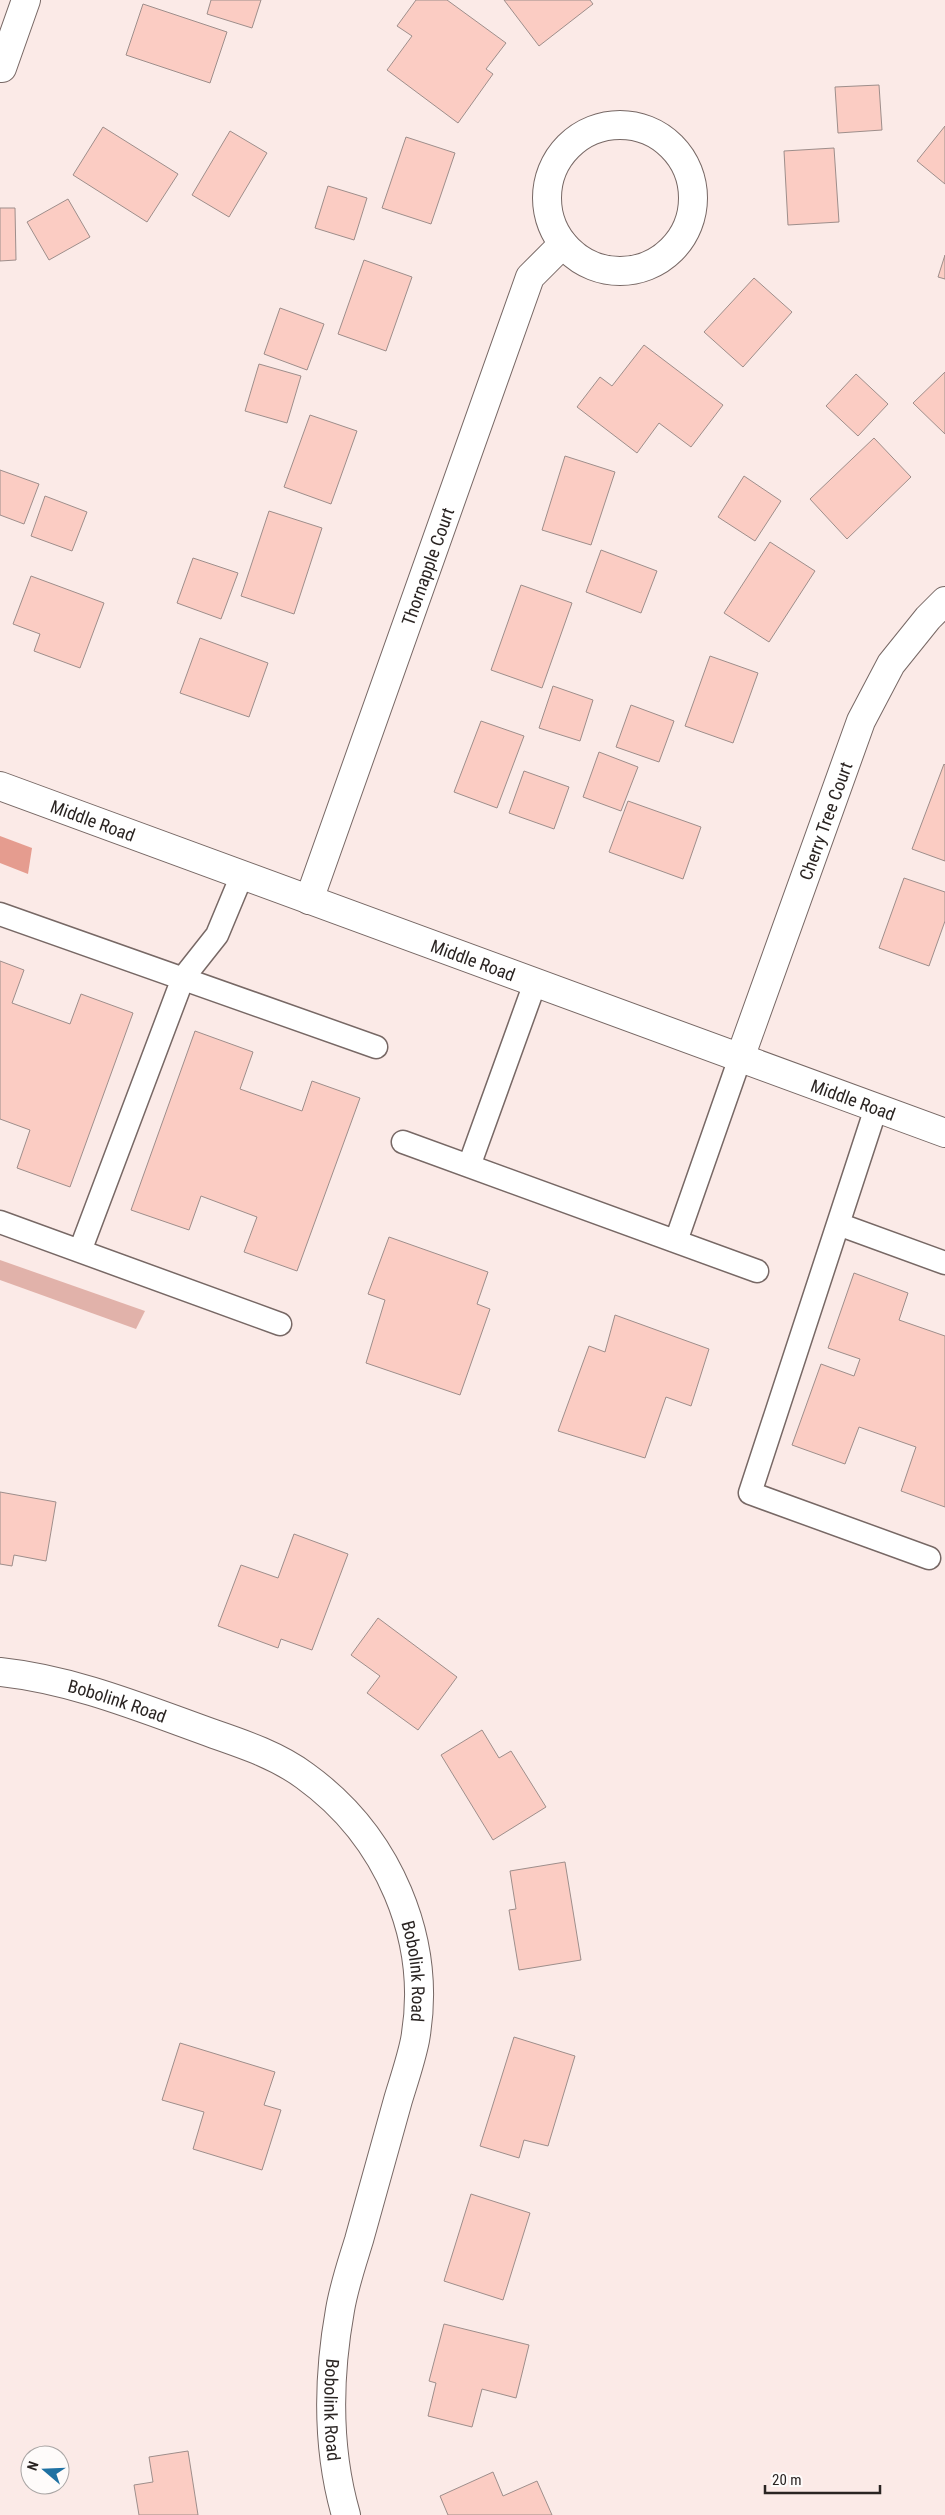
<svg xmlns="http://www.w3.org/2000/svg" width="945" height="2515" font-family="'Roboto Condensed',sans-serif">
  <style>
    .green { fill: #e1b2aa }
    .water { fill: #e59c8f }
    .building { fill: #fbccc3; stroke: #9e8e8b }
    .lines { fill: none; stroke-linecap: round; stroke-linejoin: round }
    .service-casing { stroke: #776865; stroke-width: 25 }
    .minor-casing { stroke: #776865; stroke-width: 30 }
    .service { stroke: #fff; stroke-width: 22 }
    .minor { stroke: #fff; stroke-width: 28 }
    .labels { text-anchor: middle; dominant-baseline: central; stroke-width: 5; stroke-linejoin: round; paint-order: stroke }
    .street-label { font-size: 18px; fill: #2a2422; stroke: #fefbfa }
  </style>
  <rect width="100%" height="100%" fill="#fbeae7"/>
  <path class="green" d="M0 1260 145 1311 136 1329 0 1280Z"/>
  <path class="water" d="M0 836 32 848 28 874 0 863Z"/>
  <path class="building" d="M211 0H261L252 28 207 14Z
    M416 0H447L506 43 486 69 493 74 458 123 387 70 412 36 397 26Z
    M504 0H590L593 4 539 46Z
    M143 4 227 32 210 83 126 55Z
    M879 85 882 130 838 133 835 87Z
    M945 126V184L917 161Z
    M103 127 178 174 147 222 73 175Z
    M230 131 267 153 229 217 192 195Z
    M406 137 455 153 431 224 382 208Z
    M834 148 839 222 788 225 784 151Z
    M328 186 367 198 354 240 315 228Z
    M68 199 90 237 49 260 27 222Z
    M0 208H15L16 260 0 261Z
    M945 255V279L938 277Z
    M364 260 412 277 386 351 338 334Z
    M754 278 792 312 743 367 704 332Z
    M280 308 324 324 307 370 264 354Z
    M644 345 723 405 691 447 659 423 637 453 577 407 600 377 612 386Z
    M259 364 301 376 287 423 245 411Z
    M945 372V434L913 403Z
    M856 374 888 404 858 436 826 406Z
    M310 415 357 431 331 504 284 487Z
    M874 438 911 477 847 539 810 499Z
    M565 456 615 472 591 545 542 530Z
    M0 470 39 484 24 524 0 515Z
    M744 476 781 501 755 541 718 517Z
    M45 496 87 512 72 551 31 536Z
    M269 511 322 528 294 614 241 596Z
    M770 542 815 571 769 642 724 613Z
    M601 550 657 571 641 613 586 592Z
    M193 558 238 573 221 619 177 603Z
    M31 576 104 603 80 668 34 651 40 634 13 624Z
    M521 585 572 603 542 688 491 670Z
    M200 638 268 663 249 717 180 693Z
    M710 656 758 673 733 743 685 726Z
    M553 686 593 700 580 741 539 728Z
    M631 705 674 721 659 762 616 747Z
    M481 721 524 736 497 808 454 792Z
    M599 752 638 767 621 811 583 797Z
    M944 764 945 765V861L912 849Z
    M524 771 569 787 554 829 509 813Z
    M628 801 701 827 683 879 609 852Z
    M904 878 945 892V921L929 966 879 948Z
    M0 961 24 970 12 1003 70 1024 81 994 133 1013 70 1187 17 1168 30 1130 0 1119Z
    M195 1031 253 1052 240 1089 302 1111 312 1081 360 1098 297 1271 244 1252 257 1217 201 1196 189 1230 131 1210Z
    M389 1237 488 1272 477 1304 490 1309 460 1395 366 1363 385 1300 368 1294Z
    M854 1273 908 1293 899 1320 945 1336V1507L901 1491 916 1447 859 1427 845 1464 792 1445 821 1364 854 1376 860 1359 828 1348Z
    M615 1315 709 1349 691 1406 666 1397 645 1458 558 1431 589 1346 605 1352Z
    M0 1492 56 1502 46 1561 14 1555 12 1566 0 1564Z
    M294 1534 348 1554 312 1650 281 1639 278 1648 218 1626 241 1565 278 1578Z
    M378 1618 457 1677 418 1730 367 1693 380 1676 351 1655Z
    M482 1730 499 1758 511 1751 546 1807 493 1840 441 1755Z
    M565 1862 581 1960 519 1970 509 1910 516 1909 510 1871Z
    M514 2037 575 2056 548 2146 524 2140 519 2158 480 2146Z
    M180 2043 275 2072 264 2105 281 2110 262 2170 193 2149 204 2112 162 2100Z
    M471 2194 530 2213 503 2300 444 2281Z
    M444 2324 529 2345 516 2398 482 2389 472 2427 428 2416 436 2383 429 2381Z
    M188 2451 198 2515H139L134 2485 153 2482 149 2457Z
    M493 2472 503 2496 537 2481 552 2515H448L440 2496Z"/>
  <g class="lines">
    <g class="service-casing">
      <path id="service" d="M0 914 376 1047
        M876 1108 750 1493 929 1558
        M403 1142 757 1271
        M469 1166 535 983
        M0 1222 280 1324
        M838 1224 945 1263
        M676 1241 740 1058
        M80 1251 183 978 217 935 242 875"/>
    </g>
    <g class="minor-casing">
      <g id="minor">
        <path d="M0 67 2 68 26 0"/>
        <circle cx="620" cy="198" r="73"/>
        <path id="s1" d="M0 786 945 1133"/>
        <path id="s2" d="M309 900 530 277 563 244"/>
        <path id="s3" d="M740 1058 861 721 891 664 928 618 945 601"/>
        <path id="s4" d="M0 1672C75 1680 144 1709 214 1734 246 1745 278 1756 305 1776 388 1836 433 1939 415 2040 411 2060 404 2080 398 2100 385 2146 372 2193 359 2240 352 2263 344 2286 340 2310 328 2377 327 2449 346 2515"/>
      </g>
    </g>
    <use href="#service" class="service"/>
    <use href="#minor" class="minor"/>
  </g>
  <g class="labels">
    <g class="street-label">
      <text stroke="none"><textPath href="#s2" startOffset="354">Thornapple Court</textPath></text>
      <text stroke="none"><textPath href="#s1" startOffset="99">Middle Road</textPath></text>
      <text stroke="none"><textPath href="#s3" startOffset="252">Cherry Tree Court</textPath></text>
      <text stroke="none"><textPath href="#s1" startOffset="504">Middle Road</textPath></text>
      <text stroke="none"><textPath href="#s1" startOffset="909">Middle Road</textPath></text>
      <text stroke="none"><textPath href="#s4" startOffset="121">Bobolink Road</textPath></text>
      <text stroke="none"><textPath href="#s4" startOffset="556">Bobolink Road</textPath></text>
      <text stroke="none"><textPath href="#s4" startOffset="1006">Bobolink Road</textPath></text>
    </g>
  </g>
  <g transform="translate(45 2470) rotate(289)"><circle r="24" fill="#fefbfa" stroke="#a9a5a4"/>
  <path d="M0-4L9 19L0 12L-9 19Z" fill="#1f71a2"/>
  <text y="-8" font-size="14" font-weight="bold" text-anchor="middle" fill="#2a2422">N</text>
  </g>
  <path d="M765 2485v8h115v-8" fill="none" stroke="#2a2422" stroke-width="2.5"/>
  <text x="772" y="2485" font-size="15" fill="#2a2422" stroke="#fefbfa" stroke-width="4" paint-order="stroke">20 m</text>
</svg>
